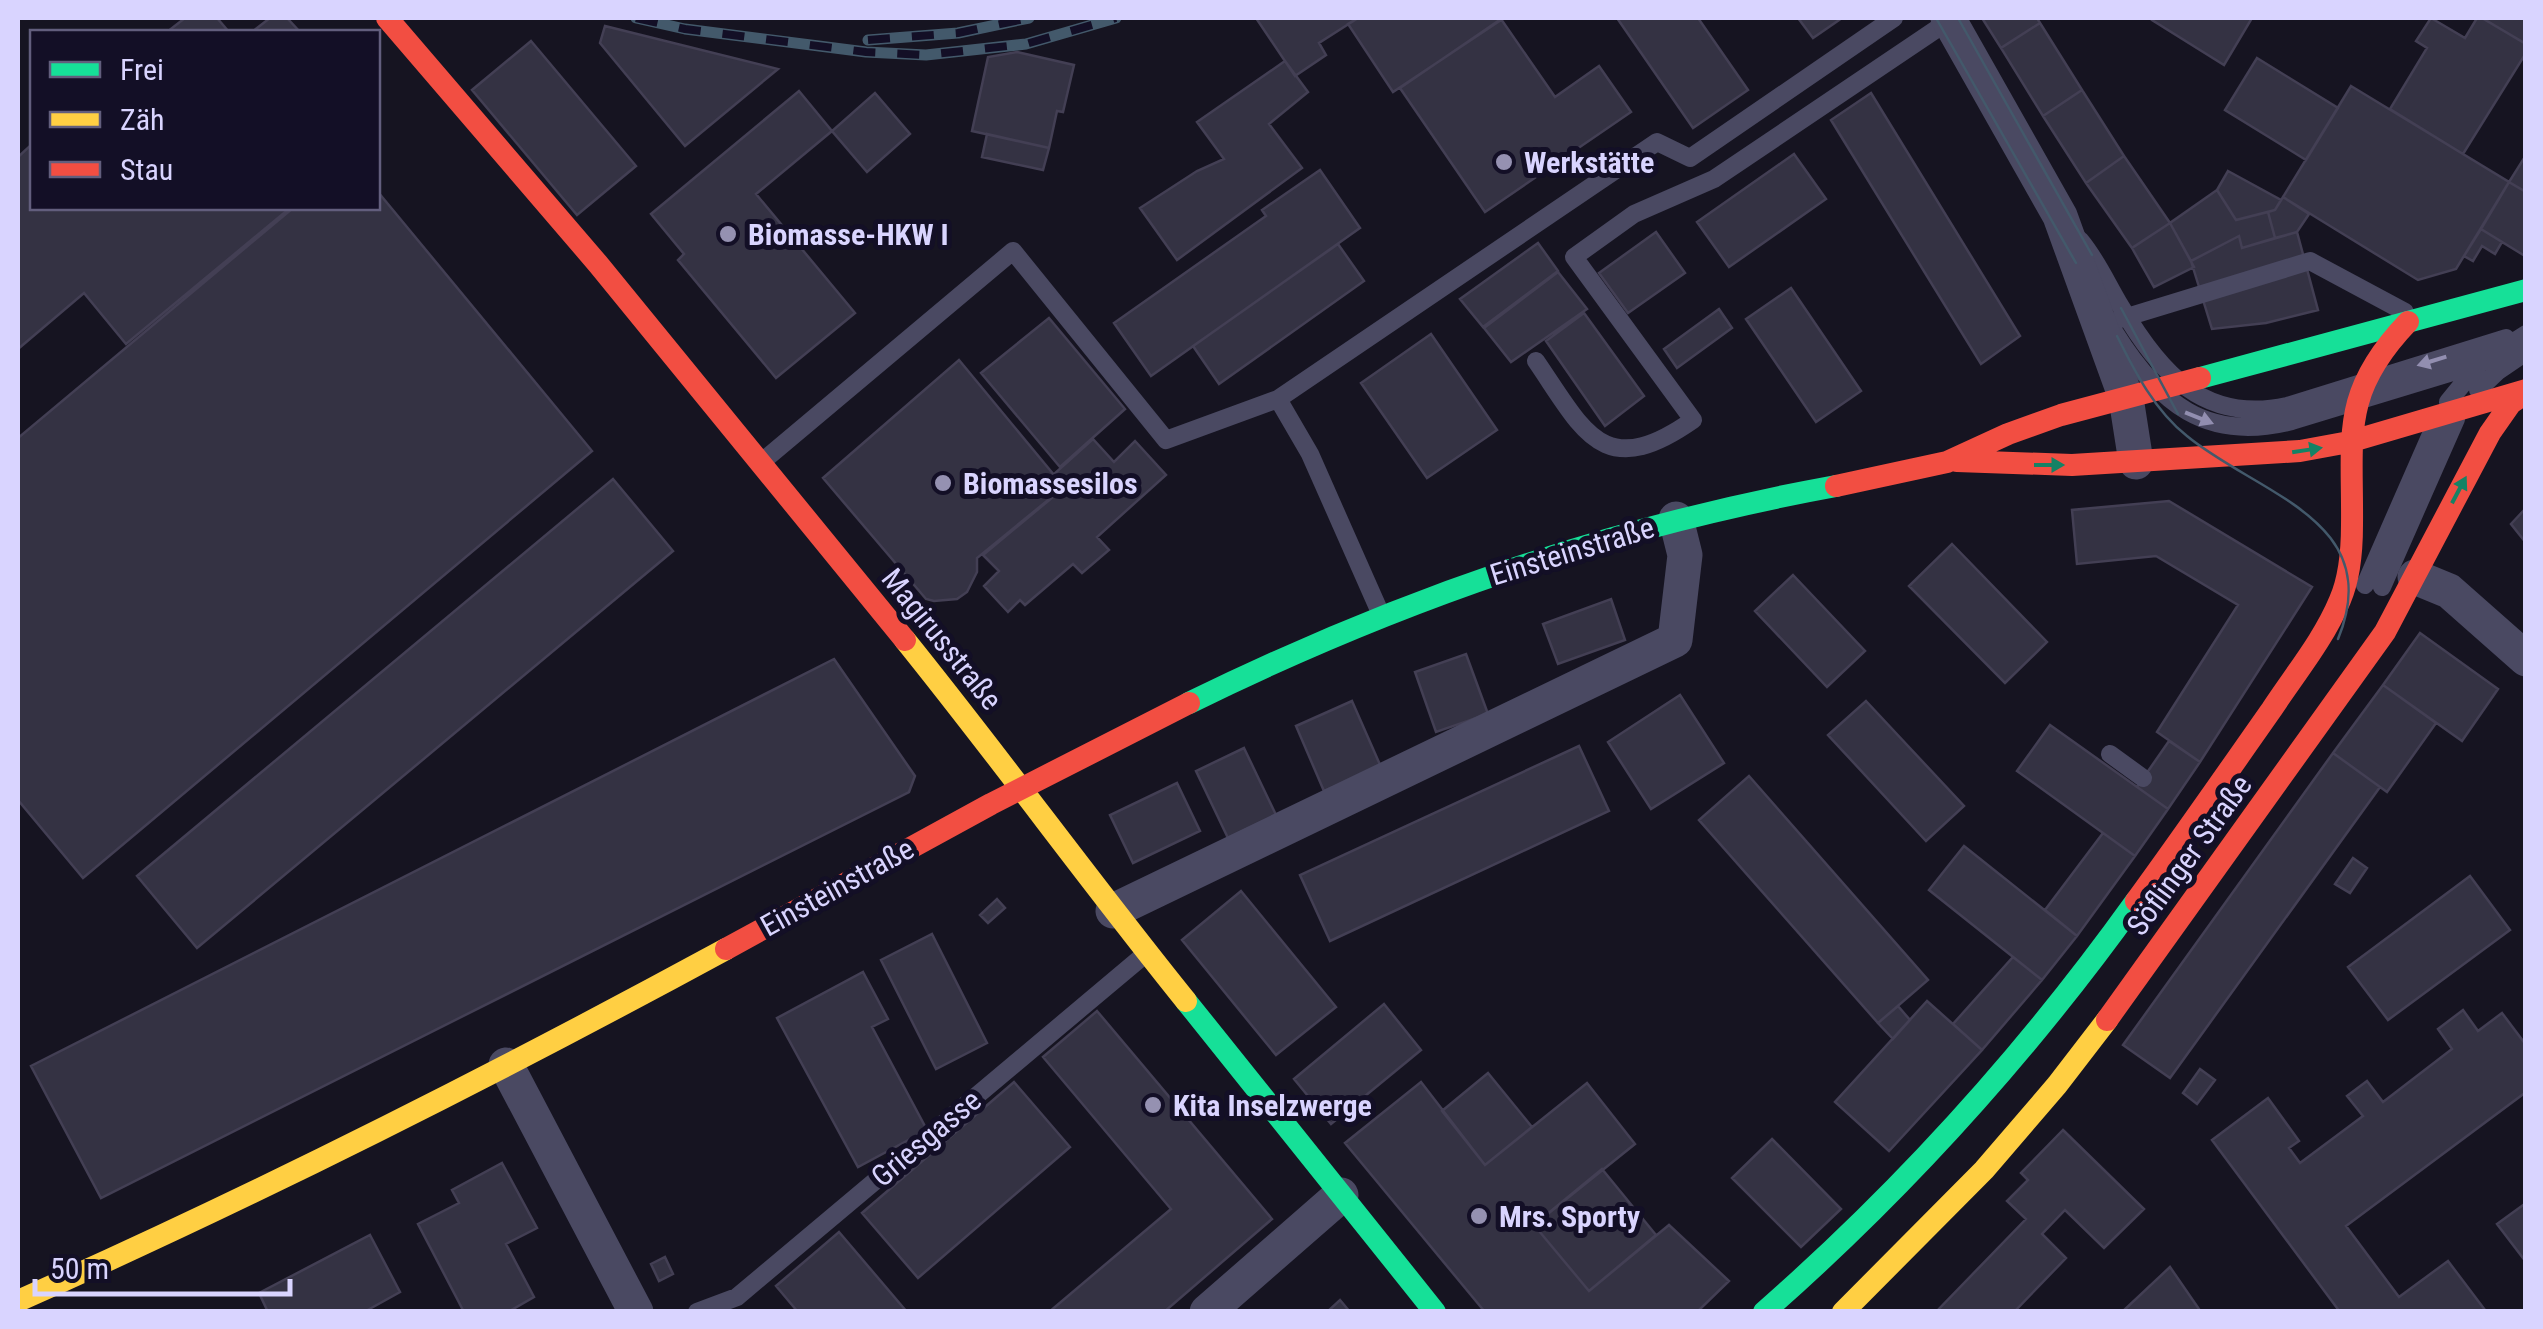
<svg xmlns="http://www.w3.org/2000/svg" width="2543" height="1329" font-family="'Roboto Condensed',sans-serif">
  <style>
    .building { fill: #343243; stroke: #433f54; stroke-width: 2.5 }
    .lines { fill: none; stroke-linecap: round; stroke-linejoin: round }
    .lane { stroke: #4a4962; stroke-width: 18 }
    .street { stroke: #4a4962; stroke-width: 35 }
    .fast { stroke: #16e098; stroke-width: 22 }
    .slow { stroke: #ffcf43; stroke-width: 22 }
    .jam { stroke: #f24e42; stroke-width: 22 }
    .tram { stroke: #43596b; stroke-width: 2.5 }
    .rail-casing { stroke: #43596b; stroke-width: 11 }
    .rail { stroke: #130f26; stroke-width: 8; stroke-dasharray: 22; stroke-linecap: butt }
    .oneway { fill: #928eb0 }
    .oneway2 { fill: #158265 }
    .poi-dot { fill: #9591b1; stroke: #130f26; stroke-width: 4 }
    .labels { text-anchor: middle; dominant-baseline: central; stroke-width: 10; stroke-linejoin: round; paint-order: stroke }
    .poi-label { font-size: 30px; font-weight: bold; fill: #d9d4ff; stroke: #130f26; text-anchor: start }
    .street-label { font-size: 30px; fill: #d9d4ff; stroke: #130f26 }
  </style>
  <rect width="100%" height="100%" fill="#161421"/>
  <path class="building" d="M185 18H217L229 32H167Z
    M270 18H287L300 32H252Z
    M1256 18H1358L1319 43 1326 55 1295 76Z
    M1358 18H1504L1393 92 1348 24Z
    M1617 18H1698L1748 90 1693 128Z
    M1798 18H1842L1813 38Z
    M1982 18H2037L2040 23 2001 48Z
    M2153 18H2252L2224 65 2152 20Z
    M2431 18 2465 38 2477 18H2482L2526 44V53L2463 154 2390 109 2427 48 2416 41Z
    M2482 18H2526V44Z
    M1501 19 1555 97 1599 66 1631 112 1485 212 1400 88Z
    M2040 23 2082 90 2043 116 2001 48Z
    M605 26 778 69 685 146 600 43Z
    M531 41 636 166 577 215 472 90Z
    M1017 52 1074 65 1063 112 1057 111 1049 148 972 131 988 57Z
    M2257 58 2338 108 2306 160 2225 110Z
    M1285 61 1308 92 1269 124 1302 168 1177 260 1140 208 1197 171 1224 159 1197 122Z
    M2351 86 2509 182 2456 269 2418 280 2283 197Z
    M2082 90 2124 156 2086 183 2043 116Z
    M799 91 832 131 756 194 855 313 776 378 678 260 684 254 651 214Z
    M875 93 910 134 867 172 832 131Z
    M1871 93 2020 336 1981 364 1831 120Z
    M987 134 1049 148 1043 170 982 157Z
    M32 144V208H290L126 344 84 293 18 349V157Z
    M1794 154 1826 199 1729 267 1697 222Z
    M2526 155V192L2509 182Z
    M2124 156 2170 223 2132 248 2086 183Z
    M1320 170 1360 228 1151 376 1114 323 1266 216 1262 210Z
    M2228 171 2281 200 2275 210 2236 220 2217 190Z
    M2509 182 2526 192 2525 256 2481 229Z
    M2217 190 2236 220 2268 212 2275 238 2242 248 2239 236 2191 261 2170 223Z
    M378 192 592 451 83 878 18 800V438L293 208H378Z
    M2283 197 2309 214 2297 232 2275 238 2268 212 2275 210Z
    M2170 223 2194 267 2154 287 2132 248Z
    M2481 229 2502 242 2495 254 2482 246 2473 261 2464 256Z
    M1656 232 1685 273 1628 313 1599 273Z
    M2297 232 2318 310 2266 323 2212 329 2191 261 2239 236 2242 248Z
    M1538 243 1558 271 1483 327 1460 299Z
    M1338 244 1364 281 1219 384 1193 346Z
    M1558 272 1587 309 1511 362 1484 328Z
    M1791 288 1861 391 1816 422 1746 319Z
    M1719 309 1732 328 1677 368 1664 349Z
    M1584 313 1644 396 1605 426 1546 341Z
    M1049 318 1125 409 1060 467 981 373Z
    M1431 334 1497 430 1427 478 1361 383Z
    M959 360 1064 487 977 558V572L967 592 957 599 934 601 926 599 823 478Z
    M1093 439 1114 462 1135 441 1166 475 1097 537 1109 550 1082 573 1073 564 1025 605 1020 600 1008 612 984 586 999 571 983 555 1065 487 1054 474Z
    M613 479 673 551 197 948 137 876Z
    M2169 501 2312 587 2200 762 2157 732 2238 605 2156 556 2077 564 2072 510Z
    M2526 508V543L2511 524Z
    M1952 544 2047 642 2005 683 1909 586Z
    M1793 575 1865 651 1827 687 1755 611Z
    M1611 599 1625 640 1558 664 1543 624Z
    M2420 633 2498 689 2462 741 2383 685Z
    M1466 654 1488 714 1436 732 1415 672Z
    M834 659 915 776 909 792 101 1198 31 1066Z
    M2383 685 2436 723 2387 792 2333 753Z
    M1680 695 1724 763 1651 809 1608 742Z
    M1352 701 1381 767 1324 791 1296 726Z
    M1866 701 1964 806 1926 841 1828 735Z
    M2050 725 2168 809 2135 856 2017 771Z
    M2169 741 2200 762 2168 809 2137 787Z
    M1579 746 1609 811 1330 941 1300 875Z
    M1244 748 1276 815 1228 838 1196 771Z
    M2333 753 2380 787 2170 1078 2123 1045Z
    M1749 776 1928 980 1878 1023 1699 820Z
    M1177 783 1200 831 1133 863 1110 815Z
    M2103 833 2135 856 2077 936 2045 910Z
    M1964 846 2077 936 2042 980 1929 890Z
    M2353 858 2367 868 2350 893 2335 884Z
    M2470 876 2510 930 2388 1020 2348 967Z
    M1241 891 1336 1007 1276 1055 1182 940Z
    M997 899 1005 908 988 923 980 915Z
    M932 934 987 1043 936 1069 881 960Z
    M2013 957 2042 980 1982 1050 1953 1024Z
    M863 972 888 1019 872 1027 927 1130 858 1167 777 1018Z
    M1927 1001 1982 1050 1889 1151 1835 1102Z
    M1384 1004 1421 1050 1331 1124 1294 1079Z
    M1898 1006 1910 1020 1893 1039 1878 1023Z
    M2463 1010 2478 1031 2502 1013 2526 1045V1092L2346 1226 2399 1297 2448 1261 2485 1310 2340 1312 2212 1140 2268 1098 2299 1141 2289 1148 2300 1163 2363 1116 2347 1096 2367 1081 2383 1102 2452 1049 2438 1029Z
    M1097 1011 1272 1219 1164 1312H1049L1171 1209 1043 1057Z
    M2200 1069 2215 1080 2197 1104 2183 1093Z
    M1488 1073 1532 1127 1485 1165 1442 1111Z
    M1014 1082 1070 1147 918 1278 862 1213Z
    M1421 1082 1485 1165 1587 1083 1635 1144 1534 1225 1589 1291 1669 1225 1729 1281 1697 1312H1485L1345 1143Z
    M2063 1130 2144 1209 2104 1248 2065 1210 2042 1234 2066 1258 2014 1312H1936L2026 1219 2007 1201 2028 1180 2021 1173Z
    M1772 1139 1841 1209 1801 1247 1732 1178Z
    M502 1163 537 1228 506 1244 534 1297 508 1312H464L418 1224 459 1203 452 1190Z
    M1602 1169 1656 1235 1589 1291 1534 1225Z
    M2526 1203V1262L2497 1224Z
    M839 1232 907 1312H798L776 1286Z
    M370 1235 400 1292 364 1312H268L259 1293Z
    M665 1257 673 1274 659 1281 651 1264Z
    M2170 1267 2201 1312H2122Z
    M1340 1300 1350 1312H1327Z"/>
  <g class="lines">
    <path class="lane" d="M2080 240C2097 260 2107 284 2121 307 2160 373 2204 424 2287 406L2506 338
      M2117 320 2310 261 2405 312
      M2115 333C2159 403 2206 443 2292 421L2476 365
      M1536 361C1584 431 1603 483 1693 420L1574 257 1634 214 1714 179 1950 20
      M2478 390 2498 371 2526 352
      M2448 402 2479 364 2526 334
      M764 460 1013 251 1166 440 1278 399
      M2365 585 2435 425
      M2382 587 2456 419
      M1379 610 1310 454 1278 399 1657 142 1690 158 1894 18
      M2110 754 2143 778
      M697 1312 737 1297 1143 956"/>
    <path class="street" d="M1948 18 2060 216 2126 398 2136 462
      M2415 577 2449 591 2526 659
      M1113 911 1675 640 1685 555 1676 519
      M506 1065 636 1312
      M1207 1312 1341 1195"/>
    <path class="fast" d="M2200 378 2526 290
      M1189 703C1399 600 1606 528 1836 486
      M1186 1001 1435 1312
      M1764 1312C1904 1189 2027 1053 2136 901"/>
    <path class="slow" d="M905 640C1001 759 1090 882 1186 1001
      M18 1301C259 1194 494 1075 726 949
      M1843 1312 1984 1170 2057 1085 2107 1020"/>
    <path class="jam" d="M387 18 598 264 905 640
      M1957 461 2072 465 2300 451 2349 442 2526 390
      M1836 486 1947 462 2008 434 2061 415 2200 378
      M2136 901C2182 838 2227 773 2272 709 2295 674 2324 639 2340 600 2350 577 2352 550 2352 525 2353 435 2340 393 2408 322
      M726 949 991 804 1189 703
      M2107 1020 2385 632 2490 433 2511 403 2526 393"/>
    <path class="tram" d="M1936 18 2076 263
      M1958 18 2092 255
      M2121 308 2178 414
      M2117 336C2135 372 2155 411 2187 436 2257 494 2387 520 2338 639"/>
    <g class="rail-casing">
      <path id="rail" d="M636 18 685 29 866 52 926 55 1026 44 1116 18
        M868 40 958 33 1029 18"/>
    </g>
    <use href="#rail" class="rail"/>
  </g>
  <defs><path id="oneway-solid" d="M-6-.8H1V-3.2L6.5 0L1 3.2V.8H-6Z" transform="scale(2.5)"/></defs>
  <g class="oneway">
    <use href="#oneway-solid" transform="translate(2432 361) rotate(163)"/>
    <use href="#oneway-solid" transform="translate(2199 418) rotate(22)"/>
  </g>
  <g class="oneway2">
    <use href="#oneway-solid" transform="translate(2307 450) rotate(-9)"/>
    <use href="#oneway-solid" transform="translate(2049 465)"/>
    <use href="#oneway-solid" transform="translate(2459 490) rotate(-62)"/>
  </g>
  <g class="poi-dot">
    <circle cx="1504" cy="162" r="10"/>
    <circle cx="728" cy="234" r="10"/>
    <circle cx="943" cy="483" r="10"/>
    <circle cx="1153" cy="1105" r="10"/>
    <circle cx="1479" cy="1216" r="10"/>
  </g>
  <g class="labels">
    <g class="poi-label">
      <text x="1524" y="162">Werkstätte</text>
      <text x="748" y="234">Biomasse-HKW I</text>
      <text x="963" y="483">Biomassesilos</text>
      <text x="1173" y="1105">Kita Inselzwerge</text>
      <text x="1499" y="1216">Mrs. Sporty</text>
    </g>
    <g class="street-label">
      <text transform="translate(1572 551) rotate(-17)">Einsteinstraße</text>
      <text transform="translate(942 639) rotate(51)">Magirusstraße</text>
      <text transform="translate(2189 855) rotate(-54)">Söflinger Straße</text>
      <text transform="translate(837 887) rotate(-29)">Einsteinstraße</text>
      <text transform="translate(926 1138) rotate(-40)">Griesgasse</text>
    </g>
  </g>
  <rect width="2543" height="1329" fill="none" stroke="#d9d4ff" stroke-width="40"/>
  <rect x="30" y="30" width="350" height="180" fill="#130f26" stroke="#625e7d" stroke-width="2.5"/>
  <rect x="50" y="62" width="50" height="15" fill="#16e098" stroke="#625e7d" stroke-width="2.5"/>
  <text x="120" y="80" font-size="30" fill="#d9d4ff">Frei</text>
  <rect x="50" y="112" width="50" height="15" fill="#ffcf43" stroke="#625e7d" stroke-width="2.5"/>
  <text x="120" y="130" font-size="30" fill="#d9d4ff">Zäh</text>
  <rect x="50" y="162" width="50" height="15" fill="#f24e42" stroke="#625e7d" stroke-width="2.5"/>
  <text x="120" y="180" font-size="30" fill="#d9d4ff">Stau</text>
  <path d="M35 1279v15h255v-15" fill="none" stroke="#d9d4ff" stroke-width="5"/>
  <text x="50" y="1279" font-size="30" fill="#d9d4ff" stroke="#130f26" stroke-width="8" paint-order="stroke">50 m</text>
</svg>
